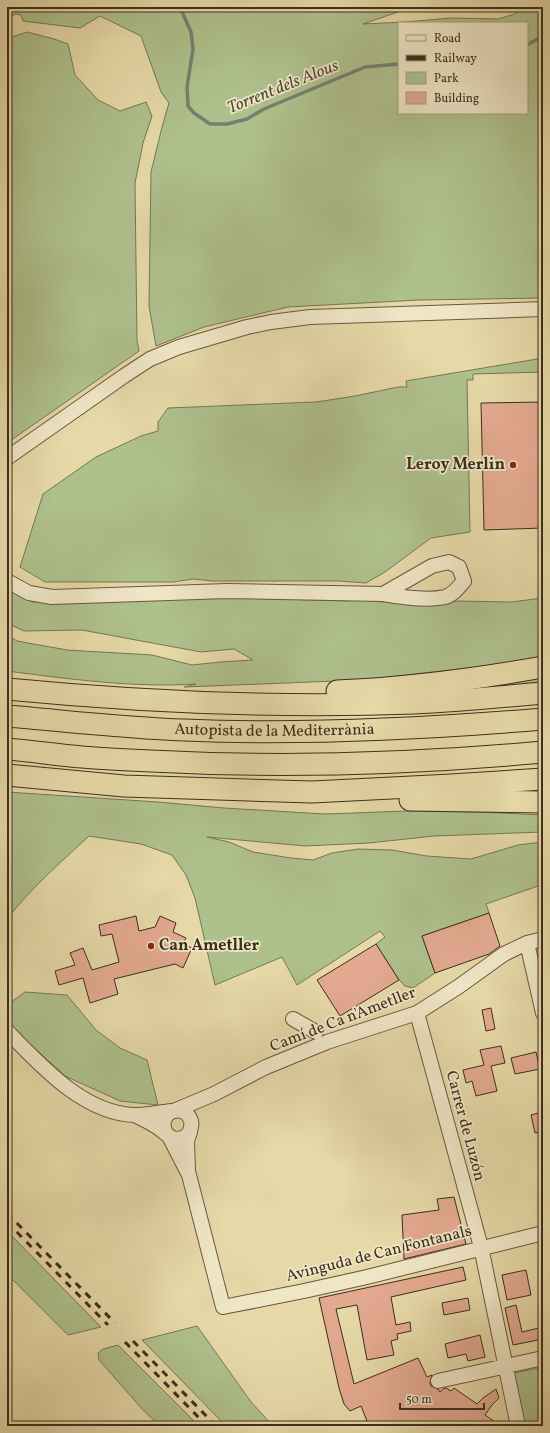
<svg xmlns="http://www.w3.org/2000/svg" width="550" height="1433" font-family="Vollkorn,serif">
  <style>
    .green { fill: #aec08c; stroke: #767754; fill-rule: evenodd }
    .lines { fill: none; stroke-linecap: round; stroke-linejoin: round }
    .stream { stroke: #73826e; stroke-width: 3.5 }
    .building { fill: #e2a990; stroke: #3e2e1d }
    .minor-casing { stroke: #685840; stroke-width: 16 }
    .highway-casing { stroke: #3e2e1d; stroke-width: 23 }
    .minor { stroke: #efe6c6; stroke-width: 14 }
    .highway { stroke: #e6d8a7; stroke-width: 21 }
    .rail { stroke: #3e2e1d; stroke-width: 3; stroke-dasharray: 7 7; stroke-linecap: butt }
    .poi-dot { fill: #8f2418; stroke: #efe6c6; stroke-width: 1.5 }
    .labels { text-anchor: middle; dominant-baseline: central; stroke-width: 3.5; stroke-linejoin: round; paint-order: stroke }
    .poi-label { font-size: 16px; font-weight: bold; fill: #3e2e1d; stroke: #efe6c6; text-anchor: end }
    .street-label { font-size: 16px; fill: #3e2e1d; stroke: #efe6c6 }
    .water-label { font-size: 17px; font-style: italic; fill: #504a38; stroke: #efe6c6 }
  </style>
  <rect width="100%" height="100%" fill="#e6d8a7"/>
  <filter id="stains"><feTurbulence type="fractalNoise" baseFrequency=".005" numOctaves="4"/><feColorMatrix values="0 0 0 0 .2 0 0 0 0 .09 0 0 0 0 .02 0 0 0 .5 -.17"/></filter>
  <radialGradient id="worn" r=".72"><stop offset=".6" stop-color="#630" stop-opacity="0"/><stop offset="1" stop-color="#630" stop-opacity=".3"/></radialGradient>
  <path class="green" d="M7 7H412L363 24 405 22 451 18 498 19 515 14 523 7H543V186H541L543 192V298L419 300 288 307 204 327 156 346 149 306 151 172 162 127 169 103 161 92 141 36 100 16 80 28 23 21 21 15 15 14 7 21ZM399 23H527V113H399Z
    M27 32 54 39 68 44 75 75 98 100 120 111 146 102 152 116 143 143 135 183 137 341 139 351 7 443V43L12 37Z
    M543 358V372L473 374V380H467L470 532 431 538 385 572 366 583 339 581H213L193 579 173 582H45L20 567 43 494 96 457 141 436 158 431V422L168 408 316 402 355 396 398 387H407L406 381Z
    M7 589 33 602 209 597 349 601 358 598 382 602 404 600 511 602 543 598V658L521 662 362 680 184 687 196 684C134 688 69 679 7 671V635L17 641 67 650 152 655 192 665 220 662 253 660 234 649 201 652 82 630 24 631 7 623Z
    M543 674V683L406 694Z
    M7 792 158 802 224 808 325 814 406 811 479 812 543 815V832L434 836 369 843 305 846 207 837 229 842 253 852 291 858 313 860 332 853 358 849 392 850 427 856 471 859 518 845 543 842V888L541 885 486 904 489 913 422 936 435 973 413 988 405 986 399 980 376 944 385 937 380 931 297 985 282 957 215 985 195 898 186 875 172 855 141 844 89 836C60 863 31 888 7 919Z
    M25 992 67 995 96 1030 120 1048 147 1060 158 1105 120 1101 65 1076 7 1023V1005Z
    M7 1231 101 1327 68 1335 7 1274Z
    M197 1326 251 1402 273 1426H226L142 1340Z
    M118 1345 199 1426H160L143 1410 99 1360 98 1353 103 1349Z
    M543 1367V1426H523L514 1373Z"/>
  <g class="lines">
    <path class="stream" d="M180 7 191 32 193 49 187 87 188 106 194 113 210 124H227L247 119 264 109 365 67 399 64
      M527 45 541 37 543 34"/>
  </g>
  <path class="building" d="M543 402V528L484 530 481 403Z
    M489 913 500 946 489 954 435 973 422 936Z
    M136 916 139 931 155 927 160 916 176 923 173 932 186 938 183 944 192 948 183 968 175 964 114 979 118 994 90 1003 83 978 59 985 55 971 75 965 70 953 83 948 92 970 119 962 112 934 101 936 99 925Z
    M376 944 399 980 340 1016 317 980Z
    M491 1008 495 1029 486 1031 482 1010Z
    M501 1046 505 1063 491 1066 497 1091 476 1096 472 1081 466 1083 463 1070 484 1065 480 1050Z
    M536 1052 540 1069 515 1074 511 1058Z
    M542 1112 543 1132 535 1133 531 1115Z
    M454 1197 466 1244 404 1259 402 1215 439 1210 437 1199Z
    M463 1267 466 1280 391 1297 396 1325 410 1322 411 1331 397 1334 398 1339 391 1341 394 1355 367 1360 357 1305 336 1309 354 1384 418 1358 427 1377 432 1375 430 1382 431 1386 438 1389 440 1392 443 1389 446 1388 451 1391 454 1388 477 1404 483 1398 496 1389 499 1398 492 1405 485 1415 501 1426H369L361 1406 350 1411 344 1404 339 1388 319 1298Z
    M526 1270 531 1295 507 1300 502 1275Z
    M468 1298 470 1310 444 1315 442 1303Z
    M516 1305 522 1332 543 1327V1339L513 1345 505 1308Z
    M480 1335 485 1357 468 1361 466 1354 448 1358 445 1344Z"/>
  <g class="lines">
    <g class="minor-casing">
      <path id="minor" d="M7 458 124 376 150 359 179 347 247 327 271 322 310 317 543 309
        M7 581 29 593 52 597 227 591 383 594C400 597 427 601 445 597 453 595 459 587 464 581L459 567 449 562 432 566 383 594
        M527 943 543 1013
        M417 1013 481 1247 518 1426
        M293 1019 316 1032
        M7 1031C40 1065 84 1114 135 1115 147 1115 160 1112 172 1111
        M176 1110 214 1094 266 1067 327 1042 417 1013 458 987 504 954 527 943 543 939
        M135 1115C142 1119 150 1122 157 1127 163 1131 168 1137 175 1139 180 1139 186 1137 189 1133 191 1129 192 1125 191 1121 185 1101 155 1112 166 1133
        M169 1136 189 1175 223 1307 304 1291 367 1277 543 1233
        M188 1170 187 1141 190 1132
        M438 1381 543 1358"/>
    </g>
    <g class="highway-casing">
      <g id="highway">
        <path d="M7 689C142 702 278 708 414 703 457 701 500 697 543 693"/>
        <path d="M337 691C406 688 475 679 543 667"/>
        <path id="s1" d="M7 716C66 721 125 728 184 730 304 735 423 729 543 719"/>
        <path d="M7 749C32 751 57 755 82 757 105 759 128 760 151 761 282 768 413 764 543 752"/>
        <path d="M7 775 124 786 312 792 451 785 543 779"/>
        <path d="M410 800 543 802"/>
      </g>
    </g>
    <use href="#minor" class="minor"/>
    <use href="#highway" class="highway"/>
    <path class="rail" d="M7 1213 115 1323
      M7 1222 108 1325
      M133 1341 216 1426
      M125 1342 207 1426"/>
  </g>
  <g class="poi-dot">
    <circle cx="513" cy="465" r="4"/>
    <circle cx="151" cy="946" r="4"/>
  </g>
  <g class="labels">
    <g class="poi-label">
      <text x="505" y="465">Leroy Merlin</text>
      <text x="159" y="946" text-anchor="start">Can Ametller</text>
    </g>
    <g class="street-label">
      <text stroke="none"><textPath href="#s1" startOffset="268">Autopista de la Mediterrània</textPath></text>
      <text transform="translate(343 1020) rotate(-21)">Camí de Ca n'Ametller</text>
      <text transform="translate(465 1126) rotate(75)">Carrer de Luzón</text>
      <text transform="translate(379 1254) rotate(-14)">Avinguda de Can Fontanals</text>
    </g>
    <g class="water-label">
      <text transform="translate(283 87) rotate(-22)">Torrent dels Alous</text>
    </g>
  </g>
  <rect width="550" height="1433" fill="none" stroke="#e6d8a7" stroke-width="24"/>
  <rect x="8" y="8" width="534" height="1417" fill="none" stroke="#3e2e1d" stroke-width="2"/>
  <rect x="12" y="12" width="526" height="1409" fill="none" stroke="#3e2e1d"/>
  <rect x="398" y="22" width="130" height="92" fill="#efe6c6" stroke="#a89c82"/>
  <rect x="406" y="35" width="20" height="6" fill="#efe6c6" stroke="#a89c82"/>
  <text x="434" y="42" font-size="12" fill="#3e2e1d">Road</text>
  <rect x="406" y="55" width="20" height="6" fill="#3e2e1d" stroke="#a89c82"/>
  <text x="434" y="62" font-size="12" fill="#3e2e1d">Railway</text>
  <rect x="406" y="72" width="20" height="12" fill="#aec08c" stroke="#a89c82"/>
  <text x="434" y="82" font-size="12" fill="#3e2e1d">Park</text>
  <rect x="406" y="92" width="20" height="12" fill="#e2a990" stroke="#a89c82"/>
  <text x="434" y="102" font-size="12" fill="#3e2e1d">Building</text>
  <path d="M400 1403v6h84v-6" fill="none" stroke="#3e2e1d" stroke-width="2"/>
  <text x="406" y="1403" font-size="12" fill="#3e2e1d" stroke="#efe6c6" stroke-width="3" paint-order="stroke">50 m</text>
  <rect width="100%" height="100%" filter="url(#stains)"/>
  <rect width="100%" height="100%" fill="url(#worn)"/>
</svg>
